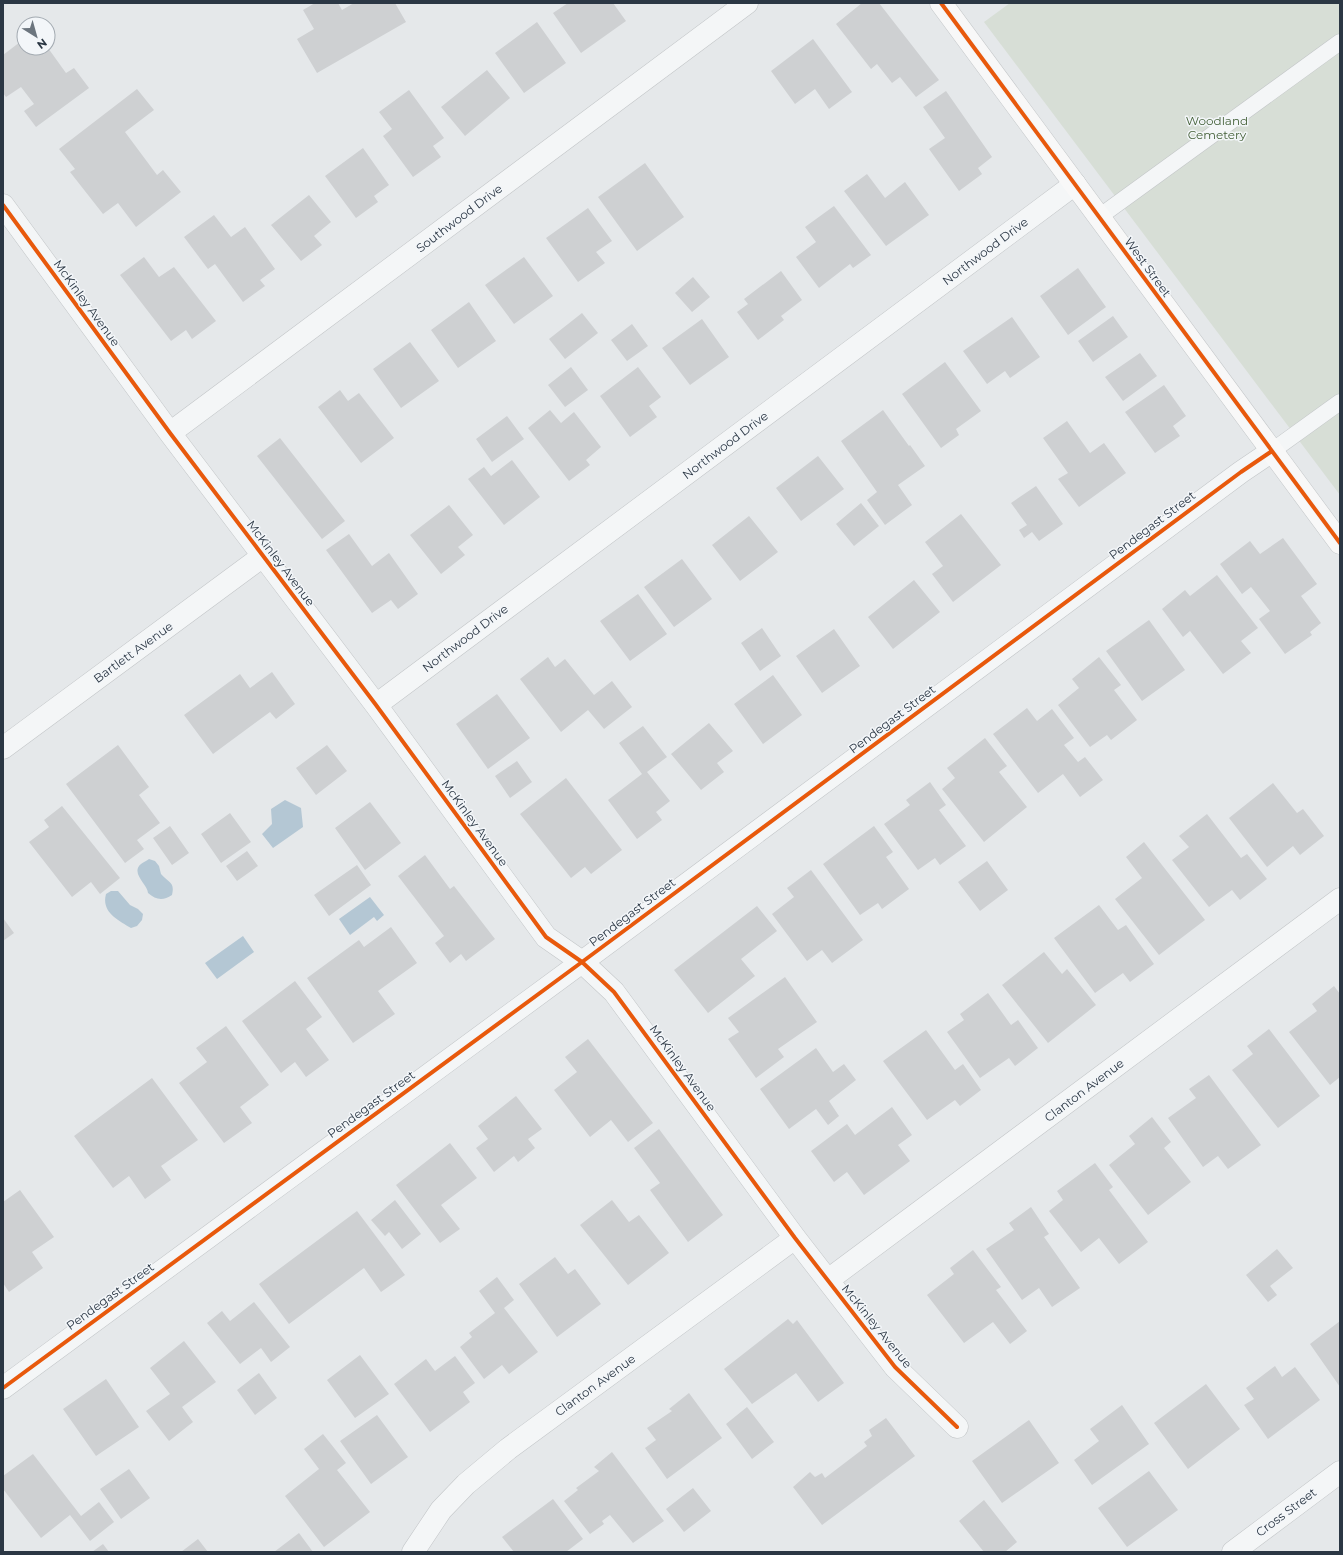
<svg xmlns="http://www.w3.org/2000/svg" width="1343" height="1555" font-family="Montserrat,sans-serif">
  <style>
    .green { fill: #d7ded6 }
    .water { fill: #b4c7d4 }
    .building { fill: #ced0d2 }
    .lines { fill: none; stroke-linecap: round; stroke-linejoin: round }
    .lane-casing { stroke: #c3c6c8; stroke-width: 17 }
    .street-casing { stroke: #c3c6c8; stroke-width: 23 }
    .secondary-casing { stroke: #c3c6c8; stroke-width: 23 }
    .lane { stroke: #f4f6f7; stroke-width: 16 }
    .street { stroke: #f4f6f7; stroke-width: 22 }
    .secondary { stroke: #f8f8f8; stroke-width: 22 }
    .cycleway-casing { stroke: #f3f6f9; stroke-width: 6 }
    .cycleway { stroke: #e8590c; stroke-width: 4 }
    .labels { text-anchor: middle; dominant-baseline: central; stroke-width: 3; stroke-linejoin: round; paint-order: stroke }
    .park-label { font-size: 12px; fill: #446038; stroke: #f3f6f9 }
    .street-label { font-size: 12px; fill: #2b3744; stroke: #f3f6f9 }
  </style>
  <rect width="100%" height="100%" fill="#e5e8ea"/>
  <path class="green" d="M1010 3H1340V495L984 22Z"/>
  <path class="water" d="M285 800 301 808 303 827 273 848 262 834 272 824 271 809Z
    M149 859 155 861 159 866 161 874C169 883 175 882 172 895 163 901 156 900 148 893 148 885 130 873 141 864 143 862 147 861 149 859Z
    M111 891H118L130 905 138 909 143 914 142 920 137 926 131 928C118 920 101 912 106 894Z
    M370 897 384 915 377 921 374 917 350 935 339 919Z
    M243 936 254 952 217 979 205 963Z"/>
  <path class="building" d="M315 3H338L342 10 354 3H395L406 22 317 73 297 39 314 29 303 10Z
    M568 3H613L626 21 581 53 553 13Z
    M862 3H879L939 80 916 97 900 77 892 83 877 64 871 69 836 24Z
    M537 22 566 63 524 93 495 53Z
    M24 39V48H48L66 73 74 68 89 88 36 127 24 111 34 104 21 87 6 97 3 93V55Z
    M813 39 852 92 829 109 815 89 795 104 771 71Z
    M487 70 510 98 465 136 441 107Z
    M137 89 154 110 125 132 157 175 163 170 181 192 136 227 118 203 103 214 70 172 75 169 59 149Z
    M409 90 444 138 433 146 441 157 413 177 383 136 392 129 379 112Z
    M946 91 992 157 978 168 982 174 959 191 929 149 945 138 923 107Z
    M363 148 389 185 374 196 378 202 356 218 325 176Z
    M645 163 684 217 637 251 598 197Z
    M867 174 885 198 905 182 929 215 886 246 844 191Z
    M309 195 331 222 314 236 322 245 301 261 271 225Z
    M834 206 871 255 853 268 850 264 819 288 796 257 816 242 805 227Z
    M588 208 612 241 596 252 605 263 578 282 546 238Z
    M214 215 231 237 245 227 275 269 260 280 265 286 243 302 215 264 208 269 184 237Z
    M144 257 159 277 174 267 216 321 192 339 186 330 171 341 120 275Z
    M524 257 553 296 514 324 485 285Z
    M1078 268 1106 307 1068 335 1040 296Z
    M781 271 802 300 781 316 784 320 758 340 737 312 748 304 744 299Z
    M693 277 710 297 692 312 675 293Z
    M469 302 496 341 458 368 431 330Z
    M582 313 598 333 565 359 549 339Z
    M1113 316 1128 337 1093 362 1078 341Z
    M1012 317 1040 357 1010 378 1005 371 987 384 963 351Z
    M702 319 729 357 690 385 662 348Z
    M632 324 648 346 627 361 611 340Z
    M410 342 439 381 401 408 373 369Z
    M1140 353 1157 376 1123 401 1105 377Z
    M945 362 981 411 956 429 959 435 941 448 902 394Z
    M571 367 588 390 565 407 548 385Z
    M638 367 661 397 649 406 657 417 630 437 600 396Z
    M1164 385 1186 416 1173 426 1180 436 1155 453 1125 412Z
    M340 390 348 401 359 393 394 438 361 463 318 407Z
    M550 410 561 423 574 412 601 447 586 460 590 465 569 481 528 428Z
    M883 410 909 446 910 445 925 466 898 485 912 505 885 525 867 500 877 492 841 441Z
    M507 416 524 439 492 462 476 439Z
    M1067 421 1090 453 1104 443 1126 473 1079 507 1058 479 1068 473 1043 438Z
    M280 438 345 521 322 539 257 456Z
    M818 456 844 489 801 521 776 488Z
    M512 460 540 497 504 525 468 479 484 467 491 476Z
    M1036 486 1063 524 1039 541 1032 532 1024 538 1019 530 1027 525 1011 503Z
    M861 503 879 526 854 546 836 524Z
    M449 505 473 535 458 547 465 555 441 574 410 535Z
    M961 514 1001 565 953 602 932 574 943 566 925 542Z
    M749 516 778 552 740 581 712 545Z
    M349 534 372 566 389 553 418 594 398 609 391 600 372 613 326 550Z
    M1283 538 1317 584 1301 596 1321 623 1310 632 1312 635 1285 654 1259 619 1270 611 1251 587 1242 594 1220 564 1250 541 1260 554Z
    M682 559 712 599 674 627 644 587Z
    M1217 575 1258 628 1241 641 1251 653 1223 674 1190 631 1183 637 1162 609 1185 590 1190 596Z
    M914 580 940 612 893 649 868 617Z
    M638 594 667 634 630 661 600 621Z
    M1149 620 1185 670 1142 701 1106 651Z
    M762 628 781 656 760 671 741 643Z
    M834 629 860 666 822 693 796 656Z
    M548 657 555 667 565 659 594 695 612 681 632 707 604 729 588 710 561 732 520 679Z
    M1099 657 1121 685 1114 690 1137 720 1111 740 1107 735 1090 747 1058 705 1079 688 1072 679Z
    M272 672 295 704 276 719 270 712 213 754 184 715 240 674 250 688Z
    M773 675 802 715 763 744 734 704Z
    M497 694 530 738 488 769 456 724Z
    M1027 708 1037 721 1052 709 1074 738 1064 745 1078 762 1085 757 1103 780 1080 797 1063 774 1038 793 993 734Z
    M709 723 733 751 717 763 724 772 701 790 671 754Z
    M643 726 667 757 647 772 670 801 656 812 662 820 637 839 608 800 642 774 619 743Z
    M985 738 1007 766 999 772 1027 807 984 842 942 789 955 778 947 768Z
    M118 745 149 787 139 795 160 823 137 840 144 849 125 863 66 784Z
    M327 745 347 771 316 795 296 768Z
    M517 761 532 782 510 798 495 776Z
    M566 778 622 850 591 874 585 867 571 878 520 814Z
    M930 782 946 805 939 810 966 846 940 865 935 858 918 870 884 824 910 805 906 800Z
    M1273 783 1297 813 1303 809 1324 836 1300 855 1293 846 1267 867 1229 818Z
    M370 802 401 843 365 870 335 828Z
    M62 806 120 878 100 894 91 882 72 897 29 842 49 827 44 820Z
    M230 813 251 842 221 863 201 834Z
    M1207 814 1241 858 1247 854 1267 879 1240 900 1232 890 1209 907 1172 860 1189 847 1179 836Z
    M170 826 189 853 172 865 153 838Z
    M874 826 893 852 886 857 909 889 882 909 878 903 860 915 823 864Z
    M1144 842 1205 920 1159 955 1115 899 1142 878 1126 857Z
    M247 851 258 866 237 881 226 866Z
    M425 855 450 889 454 886 495 939 466 961 461 954 450 963 435 943 444 936 398 876Z
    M987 861 1008 890 980 911 958 882Z
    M357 865 371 885 329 916 314 895Z
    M811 870 863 940 832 963 822 950 807 961 772 914 794 897 787 888Z
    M1099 905 1118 930 1126 925 1154 964 1130 982 1123 973 1095 993 1054 938Z
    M757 906 777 931 741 959 755 976 708 1013 674 970Z
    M3 918 14 933 3 941Z
    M391 927 417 963 378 991 395 1014 353 1043 307 978 359 940 364 947Z
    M1044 952 1062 974 1067 969 1096 1005 1048 1043 1002 985Z
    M785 977 817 1022 778 1049 784 1057 756 1078 728 1039 739 1032 728 1018Z
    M295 981 322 1017 306 1029 329 1060 306 1077 295 1062 281 1073 242 1021Z
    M1334 986 1340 994V1077L1330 1085 1289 1032 1317 1011 1312 1004Z
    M988 993 1011 1025 1018 1020 1038 1048 1015 1066 1009 1058 980 1078 947 1032 964 1020 960 1014Z
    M226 1026 269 1085 240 1107 252 1123 224 1143 179 1083 207 1062 196 1048Z
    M1269 1029 1320 1096 1278 1128 1232 1070 1253 1054 1247 1046Z
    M926 1030 955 1070 963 1064 981 1090 960 1106 955 1100 927 1120 883 1061Z
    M588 1039 653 1123 628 1142 611 1120 590 1137 554 1090 577 1072 565 1057Z
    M816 1048 833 1072 844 1064 856 1080 829 1101 839 1116 828 1125 816 1109 789 1129 760 1089Z
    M1209 1075 1261 1145 1228 1169 1218 1156 1203 1167 1168 1118 1196 1098 1189 1089Z
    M152 1078 198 1140 161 1166 171 1180 145 1199 129 1176 113 1188 74 1136Z
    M516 1096 542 1129 528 1139 535 1148 518 1162 514 1156 494 1172 476 1148 488 1139 478 1126Z
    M892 1107 912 1135 898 1145 910 1161 864 1195 847 1172 834 1182 811 1151 847 1124 855 1135Z
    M1152 1117 1171 1142 1164 1148 1191 1182 1148 1215 1109 1165 1135 1144 1129 1136Z
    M659 1129 723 1215 688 1242 650 1190 660 1183 634 1148Z
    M450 1143 477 1178 441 1205 460 1229 440 1243 396 1185Z
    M1095 1163 1113 1187 1109 1190 1148 1242 1119 1264 1099 1238 1081 1252 1049 1211 1063 1200 1057 1191Z
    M20 1190 54 1237 32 1252 43 1268 9 1292 3 1283V1202Z
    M395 1200 421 1234 402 1249 389 1232 385 1236 371 1220Z
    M612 1200 629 1222 639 1215 669 1253 628 1285 580 1225Z
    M1031 1207 1049 1234 1044 1237 1080 1288 1052 1307 1039 1288 1022 1300 986 1249 1014 1230 1009 1223Z
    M357 1211 405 1275 381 1292 364 1268 289 1324 259 1284Z
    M1277 1249 1293 1268 1270 1286 1277 1295 1268 1302 1246 1275Z
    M973 1250 1001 1287 996 1290 1027 1331 1010 1344 993 1322 964 1343 927 1295 954 1274 950 1268Z
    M555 1257 568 1274 575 1269 601 1304 557 1337 519 1284Z
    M497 1277 514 1300 504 1308 538 1352 509 1374 502 1365 484 1379 460 1347 472 1337 469 1333 495 1313 479 1291Z
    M254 1302 290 1347 271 1362 261 1348 240 1364 207 1323 222 1311 230 1321Z
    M788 1319 793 1324 797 1320 844 1383 818 1402 796 1373 752 1404 724 1369Z
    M1340 1321V1387L1310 1344Z
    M184 1341 216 1382 182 1407 193 1422 169 1441 146 1411 170 1394 150 1368Z
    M360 1355 389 1394 355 1418 327 1380Z
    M455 1356 475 1383 463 1392 470 1402 430 1432 394 1384 426 1359 435 1371Z
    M1275 1366 1282 1377 1295 1367 1320 1400 1268 1439 1244 1405 1254 1399 1246 1388Z
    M259 1373 277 1398 255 1415 237 1390Z
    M106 1379 139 1427 96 1456 63 1409Z
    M1206 1384 1240 1429 1188 1469 1154 1423Z
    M689 1393 722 1438 667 1479 645 1448 656 1440 647 1428 672 1411 669 1409Z
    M1122 1405 1149 1444 1092 1485 1074 1460 1099 1441 1090 1429Z
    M747 1407 774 1442 752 1459 726 1424Z
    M377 1415 408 1457 371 1484 340 1441Z
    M886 1418 915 1456 822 1525 793 1487 810 1472 815 1477 822 1473 825 1478 867 1446 864 1442 872 1436 869 1430Z
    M1029 1420 1059 1463 1002 1503 972 1461Z
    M323 1434 346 1463 337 1470 370 1512 324 1547 285 1496 319 1469 304 1449Z
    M612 1452 664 1521 633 1543 610 1515 602 1521 604 1524 590 1534 564 1501 578 1490 576 1488 599 1471 594 1467Z
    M33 1454 81 1516 99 1502 114 1522 90 1541 70 1515 41 1538 3 1489V1476Z
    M129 1469 150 1498 121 1519 100 1489Z
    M1149 1471 1178 1510 1127 1547 1098 1508Z
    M693 1488 711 1511 684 1532 666 1509Z
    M553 1499 583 1539 566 1552H514L502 1537Z
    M984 1500 1017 1542 1005 1552H984L959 1521Z
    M299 1533 313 1552H274Z
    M198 1539 208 1552H181Z
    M103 1544 109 1552H92Z"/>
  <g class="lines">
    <g class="lane-casing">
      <path id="lane" d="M1099 217 1340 42
        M1272 451 1340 402"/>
    </g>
    <g class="street-casing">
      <path id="street" d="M3 205 170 433 376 705 546 937 582 962 614 992 795 1238 895 1367 957 1427
        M170 433 747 3
        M376 705 1075 184
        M3 748 263 556
        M828 1280 1340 899
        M3 1388 582 962 1241 472 1272 451
        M413 1552 441 1510 466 1484 508 1449 795 1238
        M1233 1552 1340 1472"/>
    </g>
    <g class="secondary-casing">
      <path id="secondary" d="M941 3 1340 543"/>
    </g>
    <use href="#lane" class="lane"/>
    <use href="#street" class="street"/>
    <use href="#secondary" class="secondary"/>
    <g class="cycleway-casing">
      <path id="cycleway" d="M941 3 1340 543
        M3 205 170 433 376 705 546 937 582 962 614 992 795 1238 895 1367 957 1427
        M3 1388 582 962 1241 472 1272 451"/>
    </g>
    <use href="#cycleway" class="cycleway"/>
  </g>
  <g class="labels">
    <g class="park-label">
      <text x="1217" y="120">Woodland<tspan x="1217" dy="14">Cemetery</tspan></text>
    </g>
    <g class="street-label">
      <text transform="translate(459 218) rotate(-37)">Southwood Drive</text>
      <text transform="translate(985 251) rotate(-37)">Northwood Drive</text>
      <text transform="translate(1148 267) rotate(54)">West Street</text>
      <text transform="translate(87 303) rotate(54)">McKinley Avenue</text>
      <text transform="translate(725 445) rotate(-37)">Northwood Drive</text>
      <text transform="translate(1152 525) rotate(-37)">Pendegast Street</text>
      <text transform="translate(281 563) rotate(53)">McKinley Avenue</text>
      <text transform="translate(465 638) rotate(-37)">Northwood Drive</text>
      <text transform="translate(133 652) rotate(-36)">Bartlett Avenue</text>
      <text transform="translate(892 719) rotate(-37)">Pendegast Street</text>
      <text transform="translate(475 823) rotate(54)">McKinley Avenue</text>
      <text transform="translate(632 912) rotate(-37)">Pendegast Street</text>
      <text transform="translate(683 1068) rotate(54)">McKinley Avenue</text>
      <text transform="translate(1084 1090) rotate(-37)">Clanton Avenue</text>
      <text transform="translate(371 1104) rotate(-36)">Pendegast Street</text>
      <text transform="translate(110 1296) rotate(-36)">Pendegast Street</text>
      <text transform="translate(877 1326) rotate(51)">McKinley Avenue</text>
      <text transform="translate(595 1385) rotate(-36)">Clanton Avenue</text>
      <text transform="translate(1286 1512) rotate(-37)">Cross Street</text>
    </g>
  </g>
  <rect width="1343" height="1555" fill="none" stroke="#2b3744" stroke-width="8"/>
  <g transform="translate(36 36) rotate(143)"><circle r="19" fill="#f3f6f9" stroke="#a3aab1"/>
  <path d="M0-3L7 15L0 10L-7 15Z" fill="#6c757e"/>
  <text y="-6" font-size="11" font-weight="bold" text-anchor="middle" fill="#2b3744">N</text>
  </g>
</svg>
